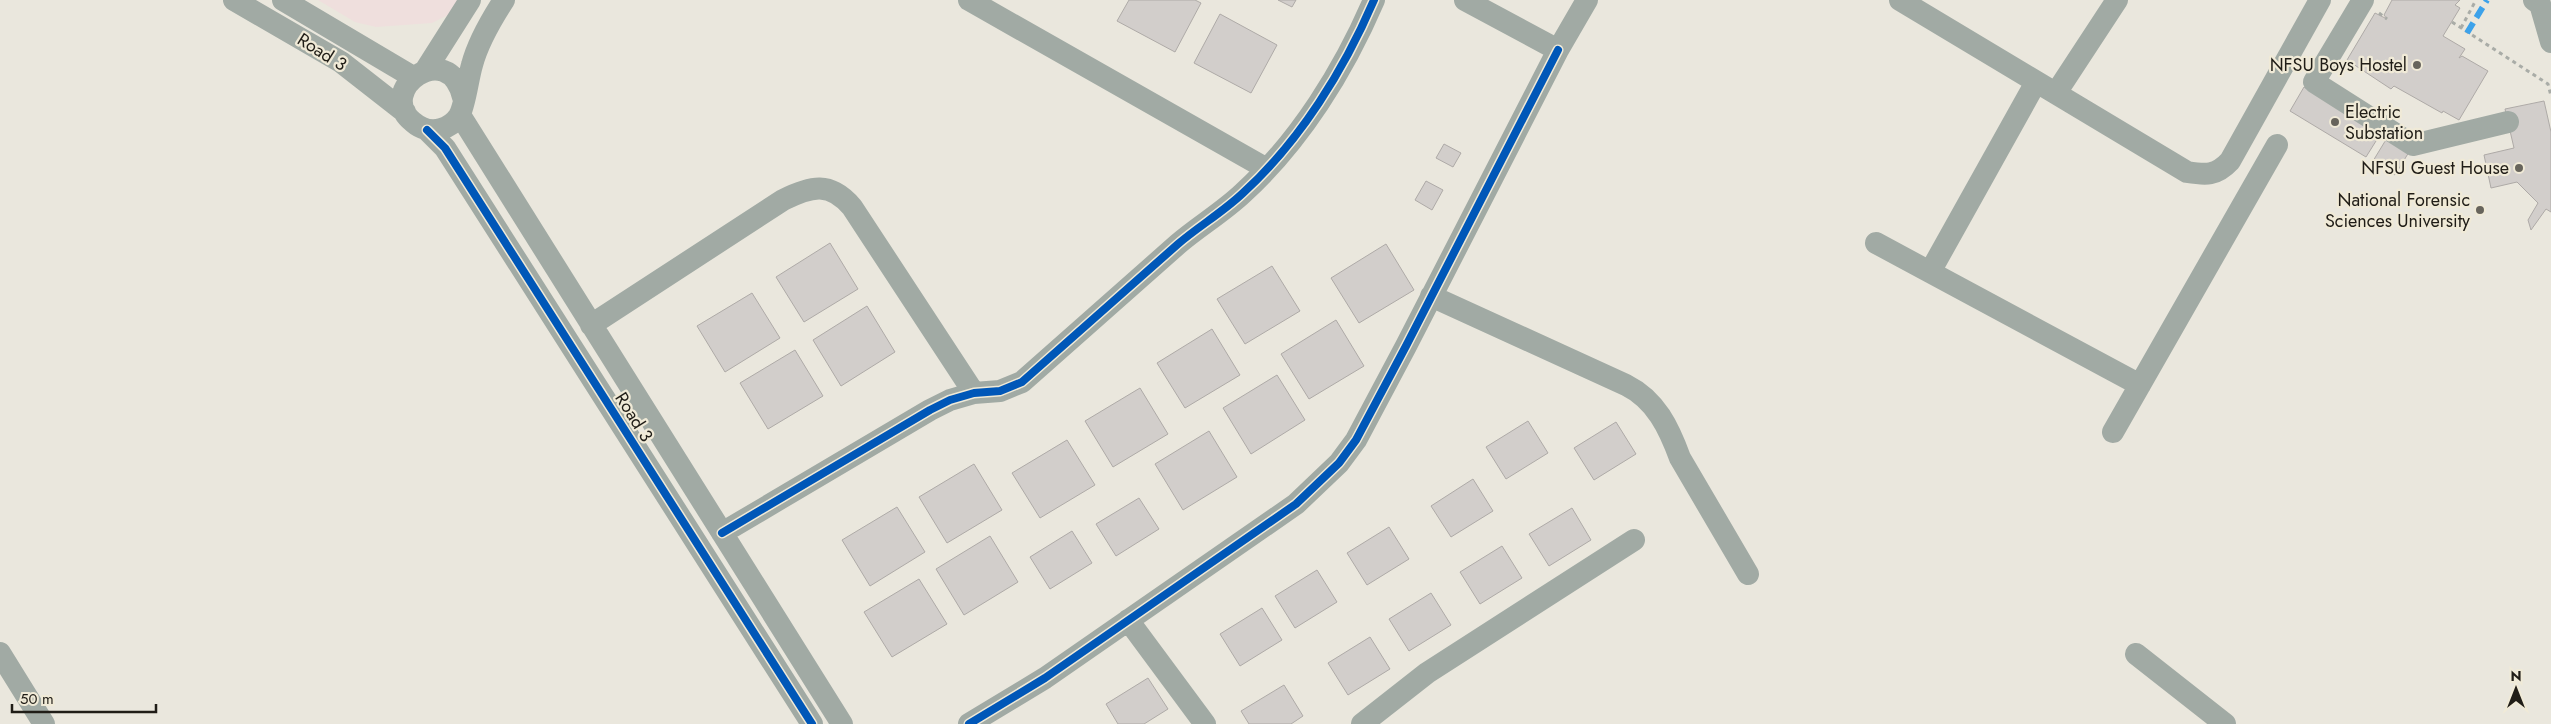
<svg xmlns="http://www.w3.org/2000/svg" width="2551" height="724" font-family="Jost,sans-serif">
  <style>
    .commercial { fill: #efdfdd }
    .building { fill: #d2cecb; stroke: #aeaaa7 }
    .lines { fill: none; stroke-linecap: round; stroke-linejoin: round }
    .path { stroke: #a9aca7; stroke-width: 3; stroke-dasharray: 4 4; stroke-linecap: butt }
    .minor { stroke: #a1aaa4; stroke-width: 22 }
    .quiet { stroke: #3da2ea; stroke-width: 6; stroke-dasharray: 12 6; stroke-linecap: butt }
    .cycleway-casing { stroke: #f0ead7; stroke-width: 11 }
    .cycleway { stroke: #0057b8; stroke-width: 8 }
    .poi-dot { fill: #67645c; stroke: #f0ead7; stroke-width: 2 }
    .labels { text-anchor: middle; dominant-baseline: central; stroke-width: 4.5; stroke-linejoin: round; paint-order: stroke }
    .street-label { font-size: 18px; fill: #201d17; stroke: #f0ead7 }
    .poi-label { font-size: 18px; fill: #201d17; stroke: #f0ead7; text-anchor: end }
  </style>
  <rect width="100%" height="100%" fill="#eae7dd"/>
  <path class="commercial" d="M318 0H468L464 7 432 23 376 27 355 22Z"/>
  <path class="building" d="M1129 0H1195L1201 3 1175 52 1117 21Z
    M1278 0H1296L1292 7Z
    M2392 0H2460L2455 5 2460 8 2443 36 2465 49 2459 58 2462 56 2488 71 2459 120 2443 111 2442 113 2394 86 2391 89 2347 60 2375 13 2387 19 2384 15Z
    M1220 14 1277 45 1251 93 1194 63Z
    M2304 87 2381 133 2366 157 2290 111Z
    M2544 101 2551 132V212L2546 209 2531 230 2528 220 2538 203 2517 182 2491 188 2484 155 2514 148 2505 109Z
    M2387 138 2409 152 2395 175 2373 161Z
    M1444 144 1461 153 1453 167 1436 158Z
    M1426 181 1443 190 1432 210 1415 200Z
    M830 243 858 289 804 322 776 277Z
    M1386 244 1414 290 1359 323 1331 278Z
    M1272 266 1300 311 1245 344 1217 299Z
    M752 293 780 338 725 372 697 326Z
    M867 306 895 352 841 386 813 340Z
    M1336 320 1364 366 1309 399 1281 354Z
    M1212 329 1240 375 1185 408 1157 363Z
    M795 350 823 396 768 429 740 383Z
    M1277 375 1305 420 1251 454 1223 408Z
    M1140 388 1168 434 1113 467 1085 421Z
    M1528 421 1548 453 1506 479 1486 447Z
    M1616 422 1636 454 1594 480 1574 448Z
    M1209 431 1237 477 1183 510 1155 464Z
    M1067 440 1095 485 1040 518 1012 473Z
    M974 464 1002 510 947 543 919 497Z
    M1473 479 1493 511 1451 537 1431 506Z
    M1139 498 1159 529 1116 556 1096 524Z
    M897 507 925 552 870 586 842 540Z
    M1572 508 1591 540 1549 566 1529 534Z
    M1389 527 1409 559 1367 585 1347 553Z
    M1072 531 1092 563 1050 589 1030 557Z
    M990 536 1018 582 964 615 936 569Z
    M1502 546 1522 578 1480 604 1460 572Z
    M1317 570 1337 602 1295 628 1275 596Z
    M919 579 947 624 892 657 864 612Z
    M1431 593 1451 625 1409 651 1389 619Z
    M1262 608 1282 640 1240 666 1220 634Z
    M1370 637 1390 669 1348 695 1328 663Z
    M1148 678 1168 709 1144 724H1118L1106 704Z
    M1284 685 1303 716 1291 724H1249L1241 711Z"/>
  <g class="lines">
    <path class="path" d="M2379 13 2387 19
      M2452 22 2548 84 2551 96
      M2461 28 2476 0"/>
    <path class="minor" d="M234 0 341 62 405 112
      M283 0 413 77
      M969 0 1267 169
      M1465 0 1558 50 1587 0
      M1900 0 2187 172C2206 175 2216 176 2230 161L2320 0
      M2363 0 2314 82 2413 145 2508 122
      M2534 0 2540 4 2551 42
      M425 71 470 0
      M2056 93 2117 0
      M463 97C448 36 374 91 413 122 421 129 431 132 441 129 448 127 455 122 459 116 465 106 468 78 472 65 478 42 491 20 504 0
      M460 115 842 724
      M427 130 445 148 812 724
      M1876 243 2140 385
      M1930 272 2036 82
      M1431 296 1626 385C1656 400 1669 428 1680 458L1748 574
      M591 325 783 200C811 186 830 181 852 207L974 393
      M2113 432 2277 145
      M722 533 930 410 950 400 974 393 1000 391 1022 382C1074 336 1126 290 1178 244 1199 226 1223 212 1243 193 1300 141 1344 70 1374 0
      M1128 620 1205 724
      M0 653 44 724
      M2136 654 2225 724
      M969 724 1045 678 1296 504 1339 463 1356 440 1406 346 1558 50
      M1362 724 1427 673 1634 540"/>
    <path class="quiet" d="M2467 33 2487 0"/>
    <g class="cycleway-casing">
      <path id="cycleway" d="M427 130 445 148 812 724
        M722 533 930 410 950 400 974 393 1000 391 1022 382C1074 336 1126 290 1178 244 1199 226 1223 212 1243 193 1300 141 1344 70 1374 0
        M969 724 1045 678 1296 504 1339 463 1356 440 1406 346 1558 50"/>
    </g>
    <use href="#cycleway" class="cycleway"/>
  </g>
  <g class="poi-dot">
    <circle cx="2417" cy="65" r="5"/>
    <circle cx="2335" cy="122" r="5"/>
    <circle cx="2519" cy="168" r="5"/>
    <circle cx="2480" cy="210" r="5"/>
  </g>
  <g class="labels">
    <g class="street-label">
      <text transform="translate(322 52) rotate(32)">Road 3</text>
      <text transform="translate(634 417) rotate(58)">Road 3</text>
    </g>
    <g class="poi-label">
      <text x="2407" y="65">NFSU Boys Hostel</text>
      <text x="2345" y="112" text-anchor="start">Electric<tspan x="2345" dy="21">Substation</tspan></text>
      <text x="2509" y="168">NFSU Guest House</text>
      <text x="2470" y="200">National Forensic<tspan x="2470" dy="21">Sciences University</tspan></text>
    </g>
  </g>
  <g transform="translate(2516 689)" stroke="#f0ead7" stroke-width="4" paint-order="stroke">
  <path d="M0-4L9 19L0 12L-9 19Z" fill="#201d17"/>
  <text y="-8" font-size="14" font-weight="bold" text-anchor="middle" fill="#201d17">N</text>
  </g>
  <path d="M12 704v8h144v-8" fill="none" stroke="#201d17" stroke-width="2.5"/>
  <text x="20" y="704" font-size="15" fill="#201d17" stroke="#f0ead7" stroke-width="4" paint-order="stroke">50 m</text>
</svg>
